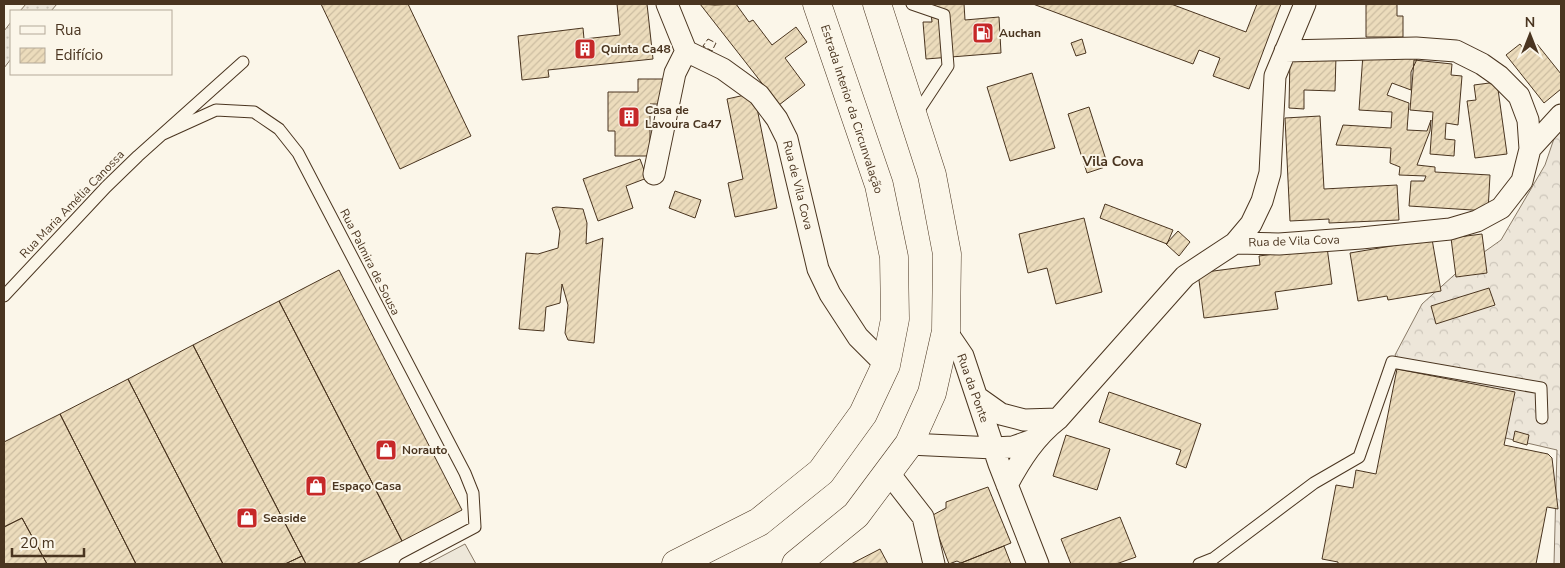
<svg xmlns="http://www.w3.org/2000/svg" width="1565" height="568" font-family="'Nunito Sans',sans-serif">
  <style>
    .grass { fill: url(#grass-dots); stroke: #887966 }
    .forest { fill: url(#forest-crowns); stroke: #887966 }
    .parking { fill: #ede7d9; stroke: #887966 }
    .building { fill: url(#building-hatch); stroke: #4a3520 }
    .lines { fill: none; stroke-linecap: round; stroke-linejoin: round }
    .lane-casing { stroke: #4a3520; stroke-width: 13 }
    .street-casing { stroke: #4a3520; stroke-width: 23 }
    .primary-casing { stroke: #4a3520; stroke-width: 29 }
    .lane { stroke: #fbf6e9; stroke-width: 11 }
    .street { stroke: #fbf6e9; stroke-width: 21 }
    .primary { stroke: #fbf6e9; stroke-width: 28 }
    .fence { stroke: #4a3520; stroke-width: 1; stroke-dasharray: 6 2.5; stroke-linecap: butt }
    .labels { text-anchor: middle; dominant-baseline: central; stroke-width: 4; stroke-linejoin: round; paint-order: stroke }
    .poi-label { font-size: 12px; font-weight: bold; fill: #4a3520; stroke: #fbf6e9; text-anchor: start }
    .street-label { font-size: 12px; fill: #4a3520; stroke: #fbf6e9 }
    .neighbourhood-label { font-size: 14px; font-weight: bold; fill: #4a3520; stroke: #fbf6e9 }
  </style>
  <defs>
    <pattern id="grass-dots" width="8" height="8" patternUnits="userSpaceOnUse" patternTransform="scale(1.25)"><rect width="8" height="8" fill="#ede6d9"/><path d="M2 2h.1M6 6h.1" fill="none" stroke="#cdc6ba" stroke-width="1.8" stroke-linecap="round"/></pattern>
    <pattern id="forest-crowns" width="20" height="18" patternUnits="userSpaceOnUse" patternTransform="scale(1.25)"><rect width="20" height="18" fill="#ede6d9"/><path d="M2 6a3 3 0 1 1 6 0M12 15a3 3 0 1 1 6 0" fill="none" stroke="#cdc6ba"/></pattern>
    <pattern id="building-hatch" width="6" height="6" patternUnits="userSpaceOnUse" patternTransform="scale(1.25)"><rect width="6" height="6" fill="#ecdcbc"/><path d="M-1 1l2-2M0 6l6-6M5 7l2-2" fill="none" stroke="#ccbda1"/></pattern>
  </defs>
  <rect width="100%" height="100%" fill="#fbf6e9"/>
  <path class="grass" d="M26 4H57L51 11H20Z
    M11 22V59L4 68V31Z"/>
  <path class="forest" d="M1561 118V564H1554L1557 450 1428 420 1395 355 1422 304 1463 267 1501 240 1545 165Z"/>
  <path class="parking" d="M465 544 476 564H427Z"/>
  <path class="building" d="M321 4H408L471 136 400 169Z
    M617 4H647L653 59 548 70 549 77 522 80 518 36 583 28 584 39 620 35Z
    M700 4 715 5 736 4 749 22 753 20 772 45 796 27 807 42 785 58 805 85 779 105Z
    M930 4H964L965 20 999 17 1001 53 926 59 923 22H932Z
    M1033 4H1171L1246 32 1257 4H1281L1249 89 1213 76 1220 58 1199 50 1193 64Z
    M1366 4H1397V16H1403V37H1366Z
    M1082 39 1086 53 1076 56 1071 43Z
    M1520 44 1526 52 1537 44 1561 74V89L1544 103 1506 55Z
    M1363 54 1418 57 1411 72V90L1392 83 1387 95 1409 103 1407 130 1427 131 1431 120 1430 131 1417 165 1435 167V172L1490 175 1488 211 1409 206 1411 181H1424L1426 176 1399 175 1400 167 1390 163 1391 148 1336 145 1343 125 1391 128 1392 112 1359 110Z
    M1290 56H1336L1335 91 1304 90V109L1289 108Z
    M1414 60 1452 64 1451 75 1462 76 1458 125 1446 123 1445 139 1455 140 1454 156 1430 154 1433 112 1410 110Z
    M1032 73 1055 148 1010 161 987 87Z
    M638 79H663V104H650V156H615V131H608V92H638Z
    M1497 82 1507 154 1475 158 1467 101 1476 100 1474 85Z
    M754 93 777 208 735 217 728 183 743 179 727 99Z
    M1089 107 1108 166 1087 173 1068 114Z
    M1320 116 1324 189 1397 185 1399 220 1329 223V219L1290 221 1285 118Z
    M640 159 647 178 626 186 633 208 598 221 583 179Z
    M675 191 701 200 695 218 669 208Z
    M1105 204 1173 230 1167 244 1100 218Z
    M556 207 583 209 587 223 586 244 603 238 594 343 568 340 565 333 568 305 562 284 560 303 546 307 544 331 519 329 526 253 538 254 558 248 560 231 552 208Z
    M1084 218 1102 292 1056 304 1047 268 1028 273 1019 234Z
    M1178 231 1190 242 1179 256 1166 244Z
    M1482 234 1487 273 1456 277 1451 238Z
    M1432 239 1441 291 1388 300 1387 296 1358 301 1350 253Z
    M1327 247 1332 284 1275 292 1278 309 1204 318 1198 273 1260 265 1259 256Z
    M339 270 462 510 402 541 279 301Z
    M1489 288 1495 305 1436 324 1431 306Z
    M279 301 402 541 356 564H306L193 345Z
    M193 345 302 556 285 564H223L128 379Z
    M1397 369 1515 392 1504 445 1548 454 1552 458 1558 509 1547 507 1536 564H1338V562L1322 559 1336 485 1353 488 1356 470 1376 474Z
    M128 379 223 564H136L60 414Z
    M1109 392 1201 424 1186 468 1176 464 1181 450 1099 422Z
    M60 414 136 564H47L22 518 4 527V442Z
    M1515 431 1529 435 1527 445 1513 441Z
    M1066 435 1110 449 1097 490 1053 476Z
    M988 487 1011 543 961 563 957 561 949 564 931 516 946 508V502Z
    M1120 517 1136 557 1116 564H1071L1061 539Z
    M22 518 47 564H4V527Z
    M1004 546 1011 564H962L961 563Z
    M880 549 888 564H851Z
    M302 556 306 564H285Z"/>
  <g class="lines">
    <g class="lane-casing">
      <path id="lane" d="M912 4 944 15 948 66 915 116
        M163 134 216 110 254 112 279 129 298 153 465 473 473 493 475 527 405 564
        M4 296 106 187 138 156 243 62
        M1199 564 1214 558 1314 483 1359 457 1392 362 1541 388 1542 418"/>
    </g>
    <g class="street-casing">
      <path id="street" d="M667 4 686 51 723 69 759 95 777 119 787 139 818 269 830 294 858 337 886 365
        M1530 149 1561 115
        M654 174 675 73 686 51
        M1235 243 1251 224 1262 201 1270 173 1275 76 1305 4
        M946 331 963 356 999 464 1038 564
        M977 397 1001 414 1024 420 1058 419
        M909 444 994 448 1013 447 1036 439
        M888 472 923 517 934 564
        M1007 485C1021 459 1035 437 1058 419L1185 276 1235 243 1279 244 1361 238 1450 229 1477 221 1501 208 1522 181 1530 149 1528 120 1519 96 1499 76 1482 64 1456 51 1416 48 1285 51"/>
    </g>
    <g class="primary-casing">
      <path id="primary" d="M676 564 759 522 821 472 863 414 886 365 895 319 894 257 879 185 817 4
        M796 564 856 515 909 444 932 393 946 331 947 254 932 175 877 4"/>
    </g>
    <use href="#lane" class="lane"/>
    <use href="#street" class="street"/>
    <use href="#primary" class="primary"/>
    <path class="fence" d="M708 39 716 43 712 51 703 46Z"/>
  </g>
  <defs>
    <g id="fuel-square" transform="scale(1.125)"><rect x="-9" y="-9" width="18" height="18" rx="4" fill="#c62828" stroke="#fbf6e9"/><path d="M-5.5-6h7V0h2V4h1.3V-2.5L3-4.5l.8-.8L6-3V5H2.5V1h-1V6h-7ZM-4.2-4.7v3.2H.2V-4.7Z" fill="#fff"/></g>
    <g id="building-square" transform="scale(1.125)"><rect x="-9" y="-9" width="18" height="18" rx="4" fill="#c62828" stroke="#fbf6e9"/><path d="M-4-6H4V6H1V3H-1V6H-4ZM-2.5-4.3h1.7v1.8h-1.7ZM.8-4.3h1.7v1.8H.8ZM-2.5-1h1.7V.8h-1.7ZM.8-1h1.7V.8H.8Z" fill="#fff"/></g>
    <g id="shop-square" transform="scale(1.125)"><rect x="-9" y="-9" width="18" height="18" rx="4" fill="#c62828" stroke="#fbf6e9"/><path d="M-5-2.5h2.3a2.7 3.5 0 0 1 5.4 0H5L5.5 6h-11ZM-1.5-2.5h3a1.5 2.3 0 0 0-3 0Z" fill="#fff"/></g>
  </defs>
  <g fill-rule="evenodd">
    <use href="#fuel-square" x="983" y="33"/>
    <use href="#building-square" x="585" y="49"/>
    <use href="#building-square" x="629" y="117"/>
    <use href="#shop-square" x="386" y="450"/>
    <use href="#shop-square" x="316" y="486"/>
    <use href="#shop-square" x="247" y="518"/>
  </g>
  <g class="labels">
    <g class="poi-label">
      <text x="999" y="33">Auchan</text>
      <text x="601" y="49">Quinta Ca48</text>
      <text x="645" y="110">Casa de<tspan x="645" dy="14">Lavoura Ca47</tspan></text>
      <text x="402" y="450">Norauto</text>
      <text x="332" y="486">Espaço Casa</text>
      <text x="263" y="518">Seaside</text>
    </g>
    <g class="street-label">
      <text transform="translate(852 109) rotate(72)">Estrada Interior da Circunvalação</text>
      <text transform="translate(798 185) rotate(76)">Rua de Vila Cova</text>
      <text transform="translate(72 204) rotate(-46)">Rua Maria Amélia Canossa</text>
      <text transform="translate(1294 241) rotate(-2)">Rua de Vila Cova</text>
      <text transform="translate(370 262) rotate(63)">Rua Palmira de Sousa</text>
      <text transform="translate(973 388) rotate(70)">Rua da Ponte</text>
    </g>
    <g class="neighbourhood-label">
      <text x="1113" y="161">Vila Cova</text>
    </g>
  </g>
  <rect width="1565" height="568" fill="none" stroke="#4a3520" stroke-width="10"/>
  <rect x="10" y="10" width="162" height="65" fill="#fbf6e9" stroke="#b4a999"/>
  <rect x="20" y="26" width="25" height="8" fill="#fbf6e9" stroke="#b4a999"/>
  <text x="55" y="35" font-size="15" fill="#4a3520">Rua</text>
  <rect x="20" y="48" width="25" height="15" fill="url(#building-hatch)" stroke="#b4a999"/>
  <text x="55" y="60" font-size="15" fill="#4a3520">Edifício</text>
  <g transform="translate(1530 35)" stroke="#fbf6e9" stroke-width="4" paint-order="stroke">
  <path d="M0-4L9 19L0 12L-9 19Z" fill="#4a3520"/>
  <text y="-8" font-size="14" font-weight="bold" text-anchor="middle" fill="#4a3520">N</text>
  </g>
  <path d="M12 548v8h72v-8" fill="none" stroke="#4a3520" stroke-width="2.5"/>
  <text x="20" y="548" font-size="15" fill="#4a3520" stroke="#fbf6e9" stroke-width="4" paint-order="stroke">20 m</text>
</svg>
